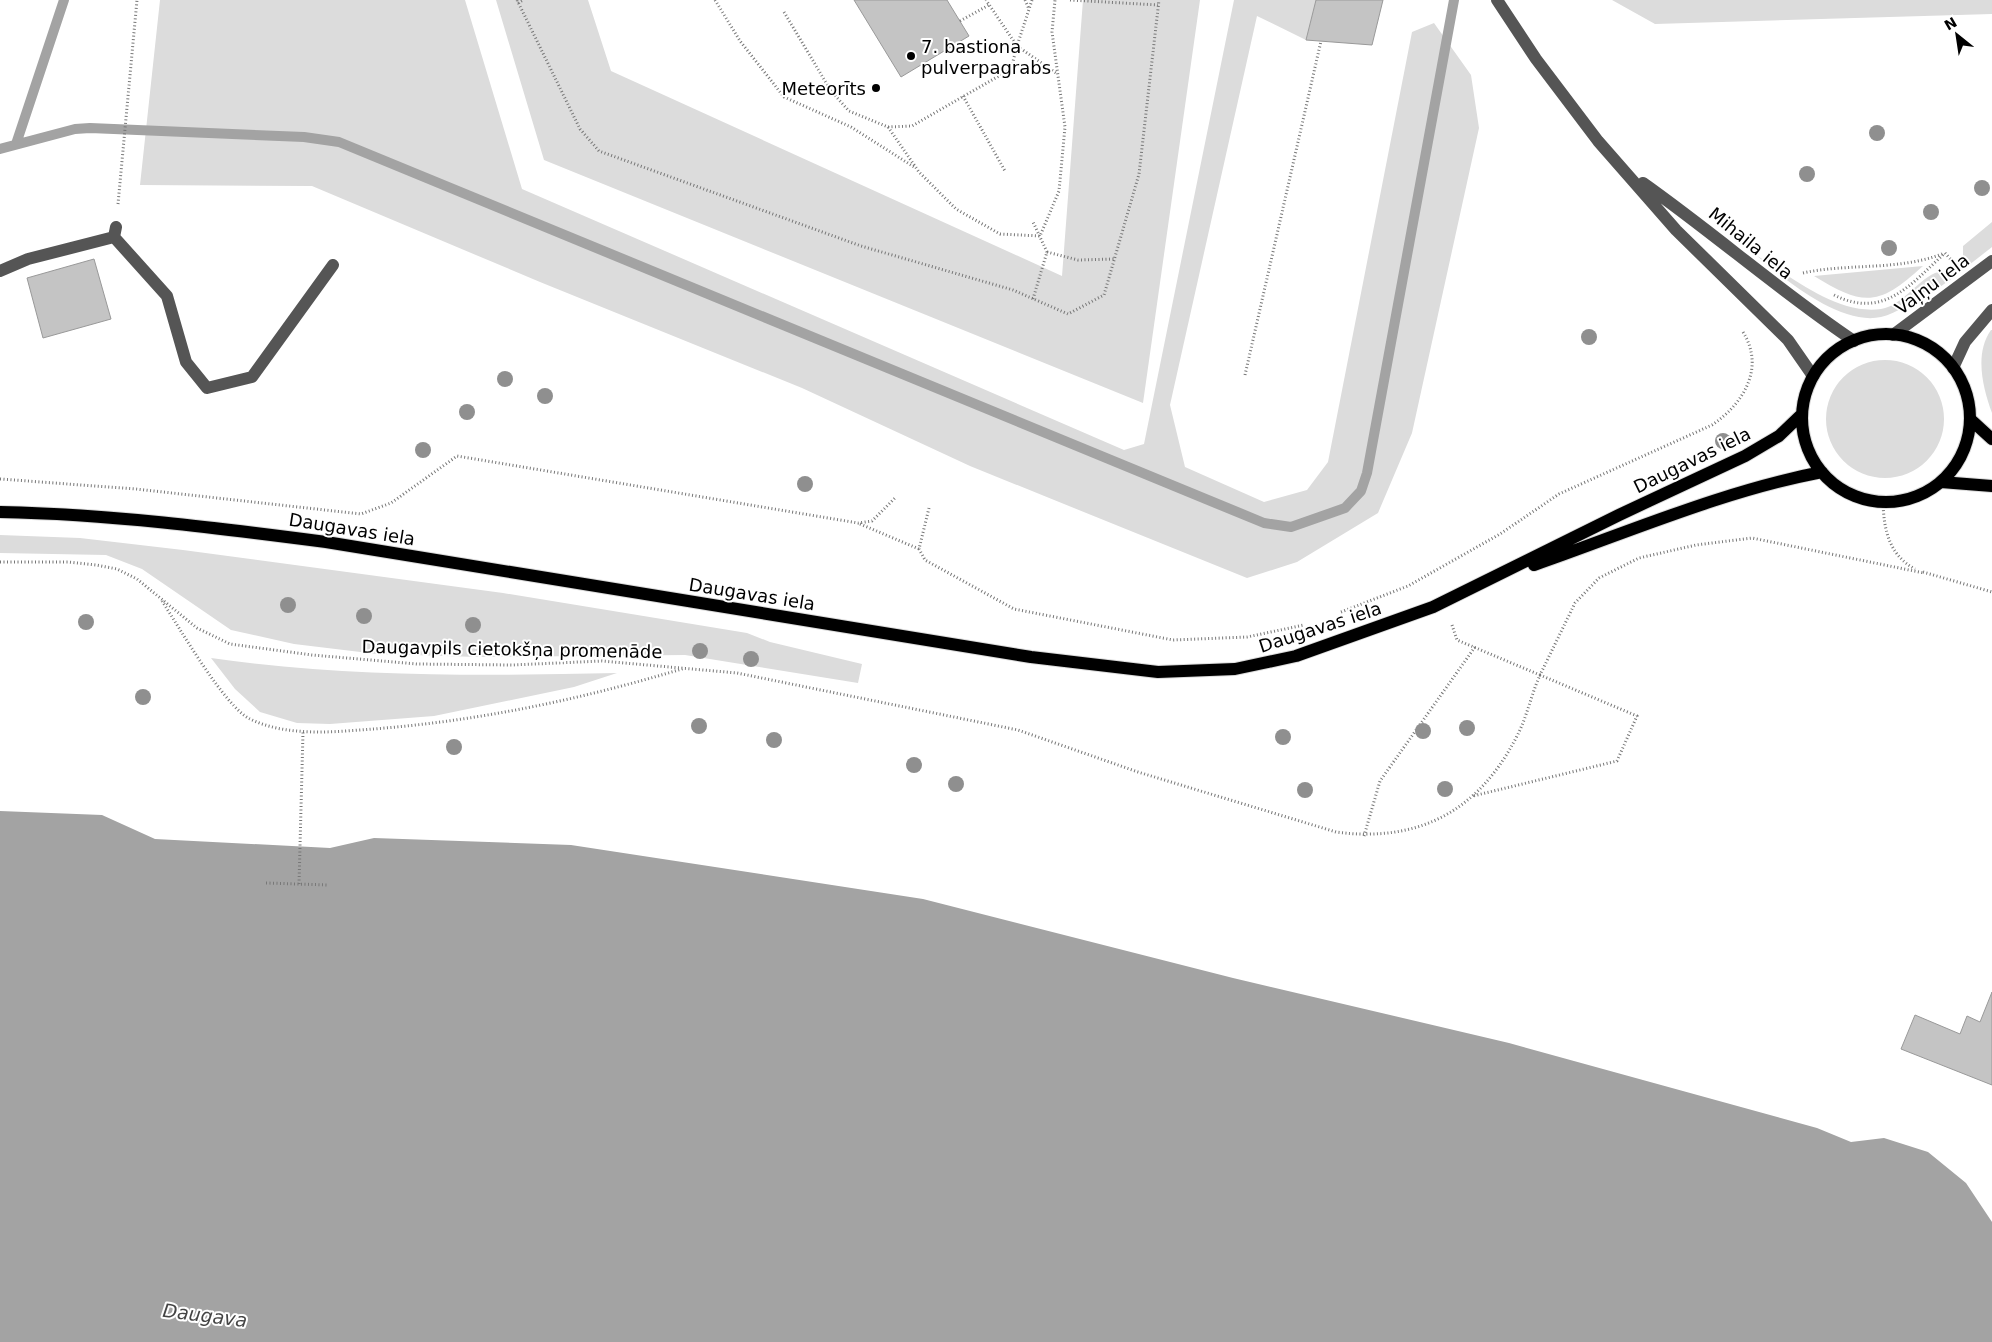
<svg xmlns="http://www.w3.org/2000/svg" width="1992" height="1342" font-family="'DejaVu Sans',sans-serif">
  <style>
    .green { fill: #dcdcdc }
    .water { fill: #a3a3a3 }
    .lines { fill: none; stroke-linecap: round; stroke-linejoin: round }
    .stream { stroke: #a3a3a3; stroke-width: 10 }
    .building { fill: #c4c4c4; stroke: #999 }
    .major-casing { stroke: #dbdbdb; stroke-width: 14 }
    .path { stroke: #777; stroke-width: 3; stroke-dasharray: 1 2.5; stroke-linecap: butt }
    .minor { stroke: #555; stroke-width: 12 }
    .major { stroke: #000; stroke-width: 12 }
    .tree { fill: #8f8f8f }
    .poi-dot { fill: #000; stroke: #fff; stroke-width: 2 }
    .labels { text-anchor: middle; dominant-baseline: central; stroke-width: 4; stroke-linejoin: round; paint-order: stroke }
    .poi-label { font-size: 18px; fill: #000; stroke: #fff; text-anchor: start }
    .street-label { font-size: 18px; fill: #000; stroke: #fff }
    .water-label { font-size: 19px; font-style: italic; fill: #444; stroke: #fff }
  </style>
  <rect width="100%" height="100%" fill="#fff"/>
  <path class="green" d="M160 0H465L522 189 1124 450 1144 444 1234 0H1316L1306 40 1257 16 1170 405 1185 467 1264 502 1307 490 1328 462 1412 32 1434 23 1471 75 1479 128 1412 433 1378 513 1297 562 1247 578 970 466 802 388 540 282 312 186 140 185Z
    M496 0H588L611 71 1062 276 1083 0H1200L1143 403 544 160Z
    M1612 0H1992V14L1655 24Z
    M1992 222V247L1969 265 1963 258V246Z
    M1756 255C1792 277 1836 315 1881 309 1909 305 1932 255 1954 277L1930 294 1925 292C1911 302 1898 313 1881 317 1841 326 1785 280 1756 255Z
    M1923 266C1880 305 1865 308 1814 276Z
    M1991 330H1992V413C1983 388 1974 354 1991 330Z
    M1826 419a59 59 0 1 1 118 0a59 59 0 1 1-118 0Z
    M0 535 80 538 183 550 503 593 747 633 770 642 862 664 858 683 685 655 478 657 377 654 294 644 231 630 142 569 106 555 0 553Z
    M211 658C345 677 482 676 617 673L574 687 434 716 330 724 297 723 260 712 235 689Z"/>
  <path class="water" d="M0 811 102 815 155 839 330 848 374 838 571 845 923 899 1233 978 1509 1043 1817 1128 1851 1142 1884 1138 1928 1152 1966 1183 1992 1222V1342H0Z"/>
  <g class="lines">
    <path class="stream" d="M16 144 64 0
      M0 149 75 129 90 128 304 137 339 142 1264 523 1291 527 1345 508 1361 491 1367 473 1454 0"/>
  </g>
  <path class="building" d="M854 0H947L969 36 901 77Z
    M1316 0H1383L1372 45 1306 40Z
    M94 259 111 319 43 338 27 278Z
    M1992 992V1085L1901 1049 1915 1015 1960 1034 1967 1016 1980 1022Z"/>
  <g class="lines">
    <g class="major-casing">
      <path id="major" d="M1802 418a84 84 0 1 1 168 0a84 84 0 1 1-168 0Z
        M1970 419 1992 439
        M1941 482 1992 486
        M0 512C109 514 218 528 326 542L1031 657 1158 672 1235 669 1296 656 1433 607 1619 515 1745 456 1779 436 1802 414
        M1534 565C1629 532 1723 491 1822 472"/>
    </g>
    <path class="path" d="M517 0 580 129 599 151 861 246 1013 290 1068 314 1104 295 1139 174 1159 0
      M715 0 740 41 784 97 851 127 914 167
      M1025 0 1029 9
      M1032 0 1017 46 1056 73
      M1070 0 1158 5
      M518 3 523 0
      M784 12 831 91 849 111 888 127 912 126 1011 69 1017 46 986 0
      M960 21 989 5
      M963 96 1005 171
      M888 127 919 172 956 209 1000 234 1040 236 1059 191 1065 127 1052 32 1055 0
      M118 204 137 0
      M1047 252 1078 260 1114 259
      M1945 253 1953 262
      M1803 273C1848 263 1898 271 1942 254
      M1834 295C1884 320 1911 284 1945 253
      M1033 299 1047 252 1033 222
      M1245 375 1321 41
      M0 479 136 489 361 514 391 503 457 456 858 523 872 521 895 498
      M1883 503C1884 530 1889 555 1915 569
      M929 508 919 549 925 560 1014 609 1173 640 1247 637 1304 625
      M860 524 919 549
      M0 562H68L96 565 117 569 137 579 197 628 230 644 312 655 417 664 512 665 602 661 737 673 1018 730 1138 772 1336 832C1419 843 1479 811 1517 736 1527 717 1531 695 1540 675L1637 716 1617 761 1473 796
      M1923 572 1992 592
      M162 601C179 627 225 707 250 719 287 737 334 732 373 729 479 721 583 699 685 668
      M1341 612 1408 586 1500 534 1559 494 1712 425C1742 405 1766 369 1743 332
      M1452 625 1457 640 1540 675 1575 603 1599 578 1639 558 1696 545 1752 538 1924 573
      M1364 836 1380 781 1475 647
      M266 883 328 885
      M299 884 303 732"/>
    <path class="minor" d="M1497 0 1536 59 1598 141 1676 230 1788 340 1813 376
      M1643 183C1715 234 1781 292 1854 341
      M114 237 167 296 186 362 207 388 252 377 333 265
      M0 271 28 259 114 237 116 227
      M1893 335 1992 261
      M1953 368 1965 342 1992 310"/>
    <use href="#major" class="major"/>
  </g>
  <g class="tree">
    <circle cx="1877" cy="133" r="8"/>
    <circle cx="1807" cy="174" r="8"/>
    <circle cx="1982" cy="188" r="8"/>
    <circle cx="1931" cy="212" r="8"/>
    <circle cx="1889" cy="248" r="8"/>
    <circle cx="1589" cy="337" r="8"/>
    <circle cx="505" cy="379" r="8"/>
    <circle cx="545" cy="396" r="8"/>
    <circle cx="467" cy="412" r="8"/>
    <circle cx="1723" cy="441" r="8"/>
    <circle cx="423" cy="450" r="8"/>
    <circle cx="805" cy="484" r="8"/>
    <circle cx="288" cy="605" r="8"/>
    <circle cx="364" cy="616" r="8"/>
    <circle cx="86" cy="622" r="8"/>
    <circle cx="473" cy="625" r="8"/>
    <circle cx="700" cy="651" r="8"/>
    <circle cx="751" cy="659" r="8"/>
    <circle cx="143" cy="697" r="8"/>
    <circle cx="699" cy="726" r="8"/>
    <circle cx="1467" cy="728" r="8"/>
    <circle cx="1423" cy="731" r="8"/>
    <circle cx="1283" cy="737" r="8"/>
    <circle cx="774" cy="740" r="8"/>
    <circle cx="454" cy="747" r="8"/>
    <circle cx="914" cy="765" r="8"/>
    <circle cx="956" cy="784" r="8"/>
    <circle cx="1445" cy="789" r="8"/>
    <circle cx="1305" cy="790" r="8"/>
  </g>
  <g class="poi-dot">
    <circle cx="911" cy="56" r="5"/>
    <circle cx="876" cy="88" r="5"/>
  </g>
  <g class="labels">
    <g class="poi-label">
      <text x="921" y="46">7. bastiona<tspan x="921" dy="21">pulverpagrabs</tspan></text>
      <text x="866" y="88" text-anchor="end">Meteorīts</text>
    </g>
    <g class="street-label">
      <text transform="translate(1751 243) rotate(39)">Mihaila iela</text>
      <text transform="translate(1932 284) rotate(-37)">Vaļņu iela</text>
      <text transform="translate(1692 460) rotate(-26)">Daugavas iela</text>
      <text transform="translate(352 529) rotate(9)">Daugavas iela</text>
      <text transform="translate(752 594) rotate(9)">Daugavas iela</text>
      <text transform="translate(1320 627) rotate(-18)">Daugavas iela</text>
      <text transform="translate(512 649) rotate(1)">Daugavpils cietokšņa promenāde</text>
    </g>
    <g class="water-label">
      <text transform="translate(205 1315) rotate(7)">Daugava</text>
    </g>
  </g>
  <g transform="translate(1957 35) rotate(330)" stroke="#ffffff" stroke-width="4" paint-order="stroke">
  <path d="M0-4L9 19L0 12L-9 19Z" fill="#000000"/>
  <text y="-8" font-size="14" font-weight="bold" text-anchor="middle" fill="#000000">N</text>
  </g>
</svg>
